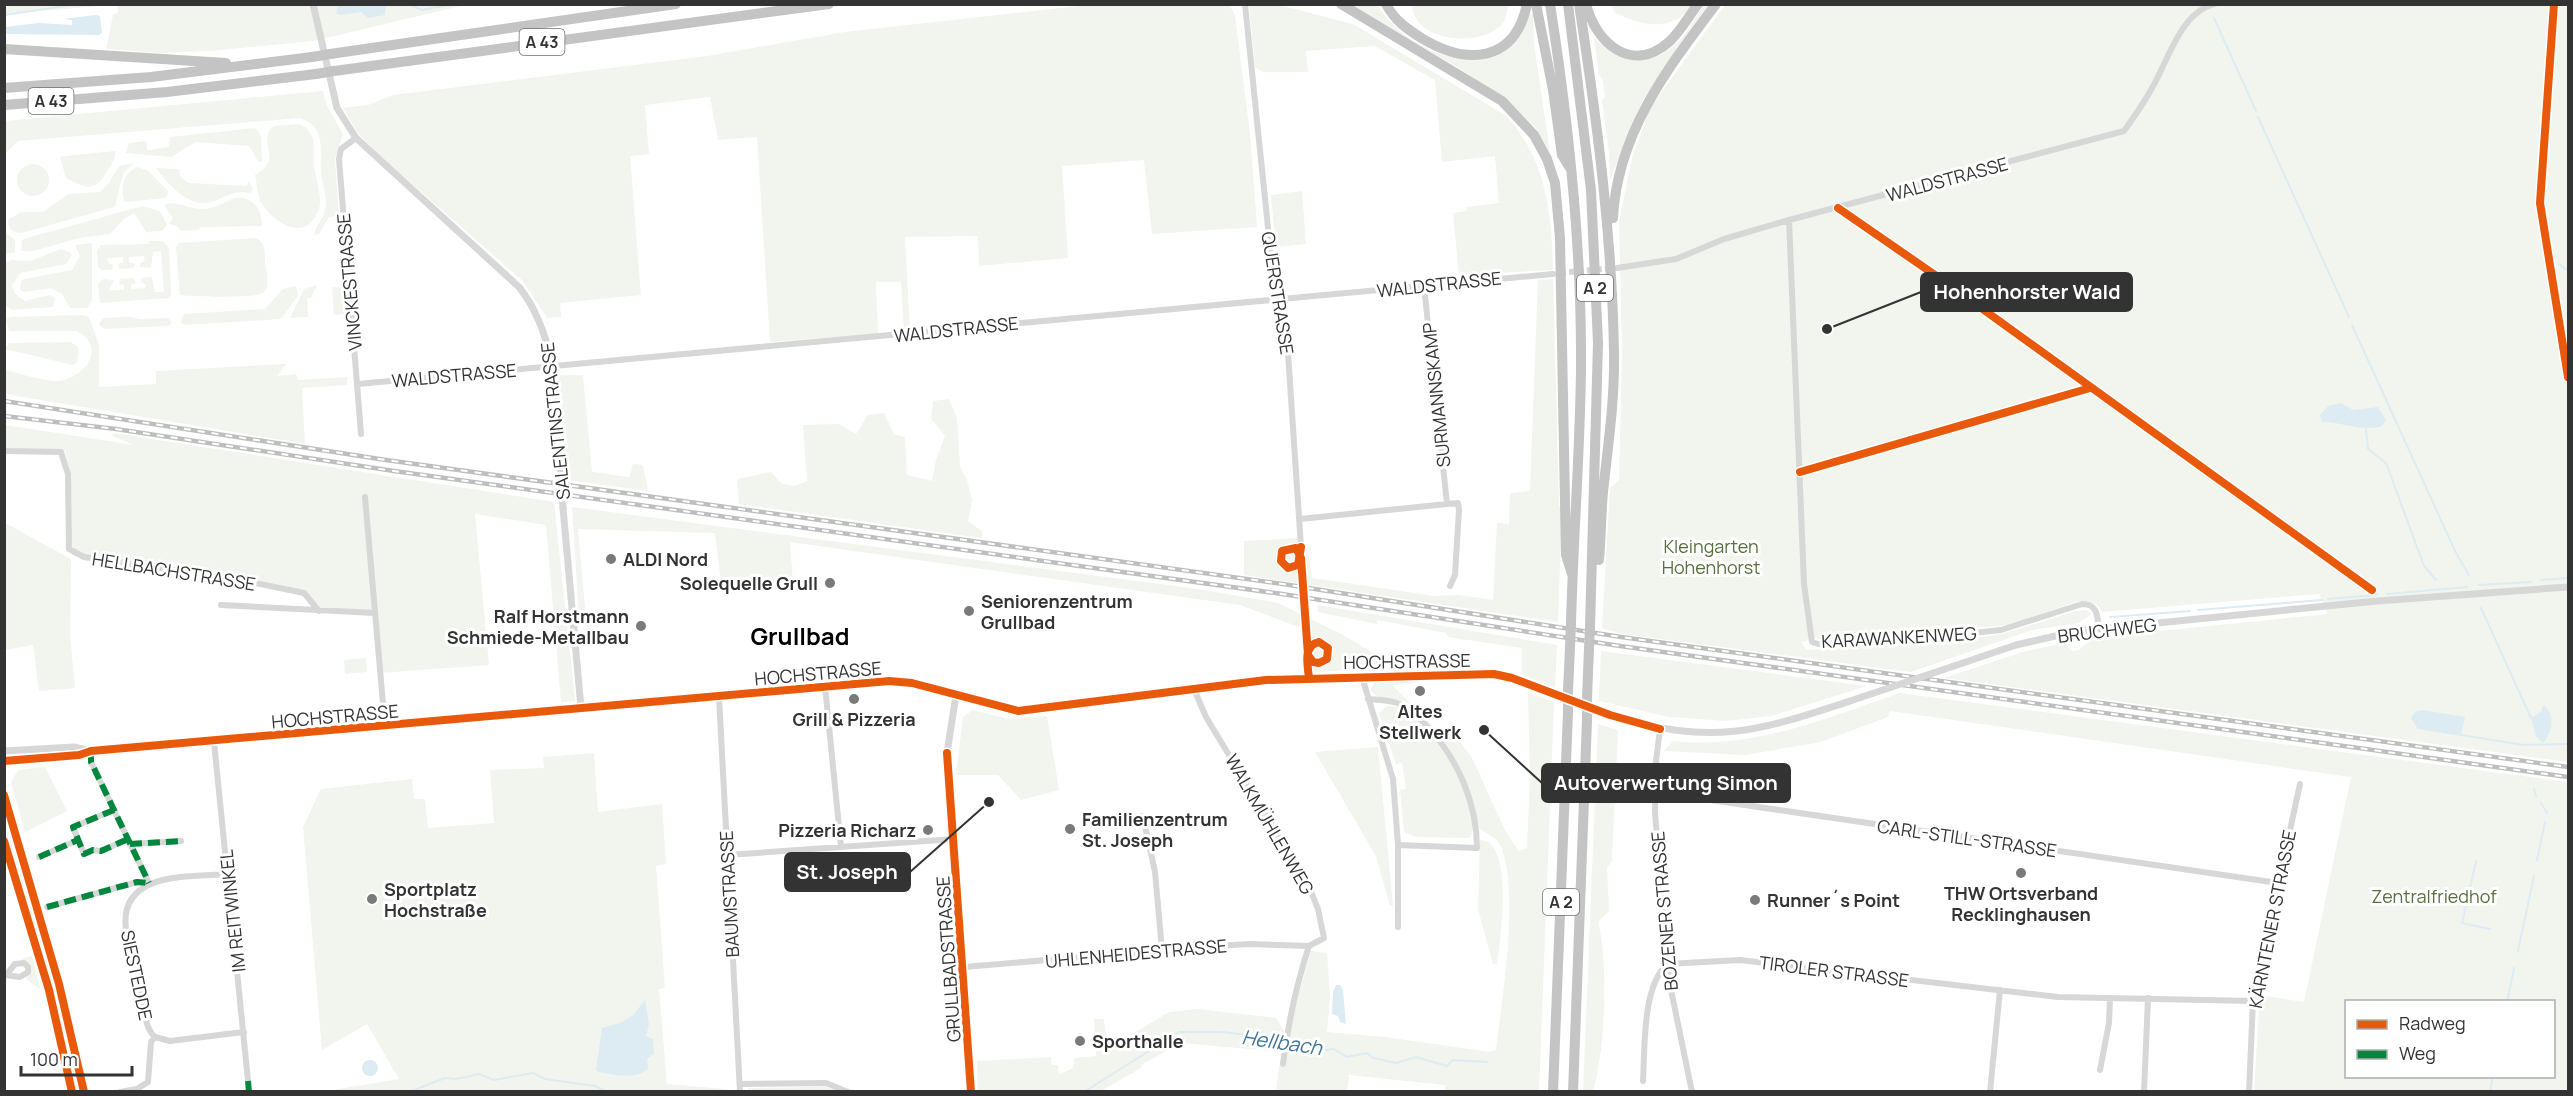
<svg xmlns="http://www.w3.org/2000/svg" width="2573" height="1096" font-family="Manrope,sans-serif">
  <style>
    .green { fill: #f1f5ed; fill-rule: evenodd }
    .water { fill: #ddebf3 }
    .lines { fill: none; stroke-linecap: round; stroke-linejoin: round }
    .stream { stroke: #ddebf3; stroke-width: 2 }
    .minor-tunnel { stroke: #d6d6d6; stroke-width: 6; stroke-dasharray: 6 3; stroke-linecap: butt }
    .minor { stroke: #d7d7d7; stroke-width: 6 }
    .tertiary { stroke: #d7d7d7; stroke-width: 7 }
    .secondary { stroke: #d0d0d0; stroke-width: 8 }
    .motorway { stroke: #c4c4c4; stroke-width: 10 }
    .rail-casing { stroke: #bebebe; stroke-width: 4.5 }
    .rail { stroke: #fff; stroke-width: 2; stroke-dasharray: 7; stroke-linecap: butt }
    .tertiary-bridge { stroke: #d7d7d7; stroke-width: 7 }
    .motorway-bridge { stroke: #c4c4c4; stroke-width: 10 }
    .quiet { stroke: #00873e; stroke-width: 6; stroke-dasharray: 12 6; stroke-linecap: butt }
    .cycleway-casing { stroke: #fff; stroke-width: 11 }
    .cycleway { stroke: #e8590c; stroke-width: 8 }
    .poi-dot { fill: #7a7a7a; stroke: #fff; stroke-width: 2 }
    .labels { text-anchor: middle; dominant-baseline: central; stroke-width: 6; stroke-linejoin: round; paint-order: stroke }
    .shield { fill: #fff; stroke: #707070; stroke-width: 1.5 }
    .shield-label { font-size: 16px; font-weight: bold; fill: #333 }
    .street-label { font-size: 18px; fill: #333; stroke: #fff }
    .park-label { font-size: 18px; fill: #56703f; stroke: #fff }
    .poi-label { font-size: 18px; font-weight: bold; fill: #333; stroke: #fff; text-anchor: start }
    .water-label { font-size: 20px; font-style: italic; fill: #3f7597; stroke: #fff }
    .district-label { font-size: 24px; font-weight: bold; fill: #000; stroke: #fff }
    .leader { fill: none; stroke: #333; stroke-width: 2 }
    .callout-dot { fill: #333; stroke: #fff; stroke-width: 2 }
    .callout { fill: #333; stroke: #333; stroke-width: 2 }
    .callout-label { font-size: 20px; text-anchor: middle; font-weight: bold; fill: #fff }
  </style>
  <rect width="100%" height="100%" fill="#fff"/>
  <path class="green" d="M5 4H110V5L5 14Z
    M117 5H465L313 41 210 51 161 53 106 49 113 15 118 12Z
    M1087 5H1230L1235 16 1250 134 1257 227 1152 234 1144 160 1062 166 1068 258 979 266 978 236 905 237 910 331 904 332 901 282H876L878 334 770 342 757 137 718 140 710 97 645 105 649 154 630 156 641 295 560 303 561 317 547 318 523 281 378 154 357 132 343 108 368 105 393 95 707 56 845 32Z
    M1249 5H1279L1353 24 1505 115C1546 157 1552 214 1553 270L1459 275 1453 213 1467 211 1466 207 1499 203 1495 156 1442 162 1435 80 1375 46 1306 51 1308 72H1263L1255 67Z
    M1351 5H1377C1410 57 1503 91 1530 14H1533L1534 43 1550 153 1536 128 1511 104 1462 70Z
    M1412 5V4L1509 5C1507 10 1506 18 1503 23 1486 47 1415 45 1412 5Z
    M1612 5H1693C1672 32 1642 27 1614 12Z
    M1704 5H1712L1642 102 1610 180 1609 153 1602 101 1605 97 1603 80 1599 75 1594 38C1620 61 1649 69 1677 43 1688 33 1696 16 1704 5Z
    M1725 5H2568V762L1944 678 2023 652 2064 643 2073 651 2079 650 2091 640 2140 635V633L2327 614 2319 594 2103 612C2096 602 2089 601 2078 601L2009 625 1822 641 1816 637 1801 642 1806 650 1940 643 2002 634 2076 611 2086 610 2091 614 2079 623 2032 630 1911 672 1622 634 1602 628 1610 488 1619 480 1622 350 1619 222 1632 158 1650 108Z
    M323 91 327 106 343 134 335 159 339 216 329 217 319 234 315 235C314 226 323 220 325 211 328 198 323 186 321 174 319 151 328 128 300 118L18 141 5 154V121Z
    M299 124C317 132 314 146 314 163 314 177 323 195 319 209 305 245 274 223 260 201 259 198 256 179 255 175 283 158 260 150 270 129L274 126Z
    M255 128 261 136 262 162 258 161 249 146 195 142 171 157 126 153 129 143 146 141 147 150H150L169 147 170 137Z
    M115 151C116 159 113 161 109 168 96 191 89 191 66 178L60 157 65 156Z
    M134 163 123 173 115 207 21 233C13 233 6 227 9 219L21 212H43L68 194 100 192 109 183 119 166Z
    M17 180a16 16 0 1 1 32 0a16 16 0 1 1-32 0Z
    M137 167 147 170 168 191 166 198 125 202C119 190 124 172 137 167Z
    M156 168 179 169 180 176 188 183 247 186 249 181 253 190 250 193C234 190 228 196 214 201 190 210 169 185 156 168Z
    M1302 191 1306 244 1276 247 1271 195Z
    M235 198C253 196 262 209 262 226L200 227 199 230 181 231 177 226 169 224 173 218 164 205C179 200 187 209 202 209 215 209 224 202 235 198Z
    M143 206 160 211 167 225 162 231 146 232 134 213 124 219 110 234 79 238 34 251H21L22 240 34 236Z
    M5 232 15 240V252L5 254Z
    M256 238C266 243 265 252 265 262 266 271 271 287 263 293 257 298 188 297 180 295L176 247 178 243Z
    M149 241H163L169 248 171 293 169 298 100 303 98 285 103 279 114 280 109 290H124V285L119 284 120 279 134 278 136 283 131 285V289L146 288V284L141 283V278L152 277 155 292H164L161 251 153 252 151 268 140 267V263L145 261 144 256 129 257V262L135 264 133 268 119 269 118 264 123 262V257L107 258 108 263 113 265 112 270H102L98 267 97 251 101 245 149 244Z
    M92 243V300L87 308H70L62 294 51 288 24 292 20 290 21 281 25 279 72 270 80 256 75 245Z
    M61 249 70 252 72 255 66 264 20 273 12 286 15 294 25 301 50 295 55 298 53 307 12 310 5 306V263L12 260 30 261Z
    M1553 279 1559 506 1562 508 1558 622 1244 575V541L1297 538 1298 547 1309 556 1312 578 1435 596 1459 595 1493 600 1497 523 1509 524 1510 493 1530 491 1538 280Z
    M317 285 311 298H307L308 317 290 318 304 289Z
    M296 286 298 296 281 319 185 325 180 322 184 314 265 309 283 289Z
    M332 287 345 288 347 310 344 314 334 315Z
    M83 315 89 317 99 345V387L156 384V371L286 364 277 376 296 374 298 380 347 377V385L302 388 305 444 5 394V369C14 373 49 382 59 381 86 377 107 347 77 331H9L6 320 10 317Z
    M129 317 140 319 168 318 172 322 168 326 104 329 99 324 103 318Z
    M71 342 79 348 77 362 73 365 5 349 9 343Z
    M559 375H583L592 472 629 477 633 464 643 465 648 491 568 480Z
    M949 399 957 418 960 466 967 480 972 500 968 521 982 531V538L739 504 737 479 771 472 782 484 795 486 807 481 803 425 839 424 856 434 868 415 884 413 894 434 905 437 907 475 932 481 936 460 945 436 931 419 933 401Z
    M5 425 134 445 112 436 113 433 554 502 575 701 561 702 546 525 475 514 489 665 380 673 375 613 319 611 304 593 84 557 71 552V474L65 451 5 448Z
    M572 507 1198 589 1278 603 1343 635 1387 661V669L1307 672 1304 629 1240 605 790 542 793 583 722 591 715 533 578 529 586 618 579 615Z
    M5 523 71 559 70 635 75 688 39 691 33 645 5 650Z
    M1317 605 1557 645 1555 688 1522 675V648L1448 637 1446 633 1378 620 1377 624 1318 612Z
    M1601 651 1867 686 1771 716 1726 721 1669 717 1599 701Z
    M366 658 367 672 345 674 344 660Z
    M1426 681 1392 685 1441 734 1450 728 1472 758 1504 828 1518 851 1527 848 1530 777 1528 693 1554 702 1539 1091H1445V1085L1349 1075 1347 1091 1276 1092 1279 1066H1285L1288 1032 1311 951 1327 953 1330 997 1327 1032 1385 1037 1490 1052 1496 1050C1502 998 1519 898 1502 849 1499 838 1487 834 1479 828 1471 785 1456 752 1426 720 1420 714 1414 706 1405 702 1397 698 1387 698 1378 697L1371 690 1374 683Z
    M1900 693 2568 782V1091H2254L2260 995 2304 1002 2351 777 1890 711 1888 717 1821 742 1745 755 1664 751 1673 741C1754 750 1826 718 1900 693ZM2346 1002H2554V1076H2346Z
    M1387 706C1422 701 1488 809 1470 838L1416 837 1404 832 1400 790 1406 789 1402 763 1396 764 1379 713Z
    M973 710 1008 719 1047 716 1059 790 1021 800 998 775H956L963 717Z
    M1598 724 1618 730 1612 861 1607 868 1609 911 1598 922C1609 964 1605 1050 1593 1091L1583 1092Z
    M1378 747 1393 905 1390 906 1376 856 1315 752Z
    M594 753 598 812 662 804 666 864 656 866 665 988 659 989 667 1084 725 1089V1091H326L399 1079 367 1024 322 1050 303 827 321 789 412 779 414 799H425L428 828 494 823 490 770 544 768 543 757Z
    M45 767 67 811 25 832 11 782 18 770Z
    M4 820 60 1005 80 1091H77L53 989Z
    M1480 840C1515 840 1500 942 1497 964H1493L1478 909Z
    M32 956 40 988V989L25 978 30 973 27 962 21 959Z
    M1198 1009 1276 1018 1284 1031 1282 1052 1181 1043 1141 1065V1068L1101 1091H978L977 1061 1051 1057 1052 1065H1058L1059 1074 1074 1068V1058L1096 1056 1094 1019H1104L1107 1049 1169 1012Z
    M826 1087 838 1091 748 1092V1088Z"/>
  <path class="water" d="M338 5H386L385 15 368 18 361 12 340 15 336 13Z
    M96 15 100 16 102 33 99 35 5 34V27L38 23 72 25V20L63 19Z
    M2341 403 2353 410 2378 407 2386 420 2382 426C2362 432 2342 422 2322 422L2320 415 2328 406Z
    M2543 705C2556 714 2553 732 2543 743L2536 736 2531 718 2541 712Z
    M2422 710 2465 717 2461 736 2418 729 2411 718 2415 712Z
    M1336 985H1340L1343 990 1346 1024 1340 1022 1338 1016 1332 1014 1333 992Z
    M645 1000 649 1024 646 1036 653 1039 654 1054 647 1059 648 1069C633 1080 616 1075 599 1072L596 1070 602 1028 622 1022 633 1015Z
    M362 1068a8 8 0 1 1 16 0a8 8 0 1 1-16 0Z"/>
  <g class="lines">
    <path class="stream" d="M408 4 422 10 454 4
      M4 15 79 4
      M2214 18 2256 111
      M2258 117 2349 317
      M2559 264 2568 271
      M2352 325 2455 551 2469 575
      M2366 429 2368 449 2386 463 2424 566 2436 580
      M2541 580 2568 578
      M2479 585 2531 582
      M2387 594 2467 587
      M2328 599 2377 595
      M2481 608 2531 718
      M2198 610 2322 600
      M2110 617 2190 611
      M2461 735 2524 745 2568 744
      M2534 789 2536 796
      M2541 803 2547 813
      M2537 860 2545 822
      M2476 861 2462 923 2490 929
      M2518 951 2534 876
      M2507 1002 2514 968
      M409 1092 445 1078 456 1079 479 1074 494 1080 533 1073 545 1079 595 1086 608 1092
      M1084 1092 1179 1032H1222L1248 1035 1259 1040H1293L1305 1043 1317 1051 1334 1049 1347 1057 1367 1053 1373 1058 1396 1063 1416 1057 1447 1066 1453 1060 1487 1062
      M2490 1092 2493 1076"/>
    <path class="minor-tunnel" d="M1560 273 1612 268"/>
    <path class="minor" d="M1245 4 1274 286 1284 314 1287 338 1301 547
      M2554 4 2540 203 2568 377
      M356 138 341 149 339 159 361 434
      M1789 220 1804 584 1812 642 1818 644 1905 640 2001 630 2082 604C2098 604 2097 616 2099 629
      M1617 268 1676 259 1724 239 1789 220 2124 131C2134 117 2144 103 2152 88 2168 61 2181 11 2215 4
      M1424 286 1447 504 1458 503 1459 510 1455 575 1450 586
      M358 384 1553 274
      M4 451 61 452 68 474 69 549 84 557 236 579 304 593 319 611
      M365 497 385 727
      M1300 519 1447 504
      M221 605 375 613
      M1362 677 1393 779 1398 845V927
      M825 686 841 847
      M1193 687 1206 717 1310 889 1318 909 1324 938 1309 946C1296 986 1288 1023 1283 1064
      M719 697 740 1092
      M1368 699C1378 700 1391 700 1400 704 1412 709 1419 718 1428 727 1458 760 1477 803 1477 848L1398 845
      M1660 729 1656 761 1655 812 1665 940 1670 985 1692 1092
      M214 742 248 1081
      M91 751V762L149 883
      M1656 792 2278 883
      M114 810 73 827 84 854 93 850 101 851 128 839
      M1124 816H1143L1155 872 1162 950
      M130 844 181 841
      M727 855 954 839
      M39 857 78 840
      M47 907 137 882 148 883
      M964 967 1214 946 1250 944 1309 946
      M4 975H6L20 977 28 972V967L24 963 15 964 6 975
      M155 1037 170 1041 244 1032
      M2100 1070 2109 1023 2110 998
      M1643 1081C1645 1048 1642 987 1667 964L1740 960 2058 997 2253 1001
      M740 1084 826 1083 848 1092
      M120 1092 137 1089 148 1082 151 1042 155 1037C142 1026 143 995 140 979 136 963 128 947 126 930 118 871 189 877 227 874
      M1990 1092 2000 990
      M2144 1092 2148 998
      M2249 1092 2253 1001 2300 784"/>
    <path class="tertiary" d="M313 4 337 108 356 138 519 287C561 340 556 415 561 479
      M563 508 581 708
      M1954 666 2016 645 2077 631 2377 601 2568 587
      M956 695 947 753 971 1092
      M4 751 74 747 91 751H113L889 681 912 683 1018 711 1266 680 1494 674C1534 682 1572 703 1611 715 1716 748 1762 730 1862 697
      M4 761 79 755 91 751"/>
    <path class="secondary" d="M4 795 59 984 84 1092
      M4 841 49 990 72 1092"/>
    <path class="motorway" d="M1341 4 1502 101 1534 135 1547 159 1555 183 1560 238 1566 555 1572 574
      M1386 4C1395 21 1407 29 1423 39 1467 65 1515 63 1527 4
      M1536 4 1553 90 1562 155 1570 168
      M1550 4C1569 125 1582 248 1581 370 1580 455 1573 539 1571 624
      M1568 4 1591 190 1598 343 1590 627
      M1579 4C1597 120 1612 235 1614 352 1615 399 1608 445 1603 492 1601 514 1601 537 1599 560
      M1586 4C1596 44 1632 74 1669 42 1680 32 1689 16 1698 4
      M4 49 226 63
      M330 54 676 4
      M334 71 829 4
      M4 88 151 77 312 57
      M4 105 167 92 316 74
      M1613 218C1617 134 1667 69 1716 4
      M1568 691 1570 647
      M1587 698 1589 649
      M1553 1092 1568 712
      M1573 1092 1587 720"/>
    <g class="rail-casing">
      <path id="rail" d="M4 401 386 460 1283 584 1621 637 2568 767
        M4 416 116 429 394 471 1282 594 1620 646 2568 777"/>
    </g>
    <use href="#rail" class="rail"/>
    <path class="tertiary-bridge" d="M561 479 563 508
      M1862 697 1954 666"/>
    <path class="motorway-bridge" d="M312 57 330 54
      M316 74 334 71
      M1570 647 1571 624
      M1589 649 1590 627
      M1568 712V691
      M1587 720V698"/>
    <path class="quiet" d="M91 751V762L149 883
      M114 810 73 827 84 854 93 850 101 851 128 839
      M130 844 181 841
      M39 857 78 840
      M47 907 137 882 149 883
      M248 1081 249 1092"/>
    <g class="cycleway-casing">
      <path id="cycleway" d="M2554 4 2540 203 2568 377
        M1838 208 1948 284 2372 590
        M1800 472 2090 388
        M1301 547 1298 565 1288 568 1281 561 1282 551 1296 548 1301 558 1308 655 1313 662 1319 663 1327 659 1328 648 1319 642C1302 646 1308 665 1309 679
        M947 753 971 1092
        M4 761 79 755 91 751 889 681 912 683 1018 711 1266 680 1494 674 1512 678 1610 715 1660 729
        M4 795 59 984 84 1092
        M4 841 49 990 72 1092"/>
    </g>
    <use href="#cycleway" class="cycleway"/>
  </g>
  <g class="poi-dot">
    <circle cx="611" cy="559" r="6"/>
    <circle cx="830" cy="583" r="6"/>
    <circle cx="969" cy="611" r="6"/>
    <circle cx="641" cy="626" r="6"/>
    <circle cx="1420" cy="691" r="6"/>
    <circle cx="854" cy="699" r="6"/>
    <circle cx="1070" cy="829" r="6"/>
    <circle cx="928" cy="830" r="6"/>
    <circle cx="2021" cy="873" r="6"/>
    <circle cx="372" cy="899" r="6"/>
    <circle cx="1755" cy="900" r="6"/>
    <circle cx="1080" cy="1041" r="6"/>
  </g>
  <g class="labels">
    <g class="shield">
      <rect x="519.5" y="29" width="45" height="26" rx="4.5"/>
      <rect x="28.5" y="88" width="45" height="26" rx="4.5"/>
      <rect x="1577" y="275" width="36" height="26" rx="4.5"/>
      <rect x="1543" y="889" width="36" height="26" rx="4.5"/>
    </g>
    <g class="shield-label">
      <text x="542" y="42">A 43</text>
      <text x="51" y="101">A 43</text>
      <text x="1595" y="288">A 2</text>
      <text x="1561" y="902">A 2</text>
    </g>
    <g class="street-label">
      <text transform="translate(1947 179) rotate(-15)">WALDSTRASSE</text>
      <text transform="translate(349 282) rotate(-95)">VINCKESTRASSE</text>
      <text transform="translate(1439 284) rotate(-6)">WALDSTRASSE</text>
      <text transform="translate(1278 293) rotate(81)">QUERSTRASSE</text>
      <text transform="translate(956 329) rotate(-6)">WALDSTRASSE</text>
      <text transform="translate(454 375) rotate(-5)">WALDSTRASSE</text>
      <text transform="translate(1436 395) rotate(-96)">SURMANNSKAMP</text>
      <text transform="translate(555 421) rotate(-96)">SALENTINSTRASSE</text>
      <text transform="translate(174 571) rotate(9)">HELLBACHSTRASSE</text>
      <text transform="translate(2107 630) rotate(-7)">BRUCHWEG</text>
      <text transform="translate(1899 637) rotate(-3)">KARAWANKENWEG</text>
      <text transform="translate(1407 661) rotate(-1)">HOCHSTRASSE</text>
      <text transform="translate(818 673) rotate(-5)">HOCHSTRASSE</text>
      <text transform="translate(335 716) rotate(-5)">HOCHSTRASSE</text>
      <text transform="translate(1270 824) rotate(60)">WALKMÜHLENWEG</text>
      <text transform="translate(1967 838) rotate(8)">CARL-STILL-STRASSE</text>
      <text transform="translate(729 894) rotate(-93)">BAUMSTRASSE</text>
      <text transform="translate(232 911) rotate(-96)">IM REITWINKEL</text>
      <text transform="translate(1664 911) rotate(-95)">BOZENER STRASSE</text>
      <text transform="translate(2272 919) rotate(-79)">KÄRNTENER STRASSE</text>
      <text transform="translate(1136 953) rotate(-5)">UHLENHEIDESTRASSE</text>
      <text transform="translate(948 959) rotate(-94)">GRULLBADSTRASSE</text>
      <text transform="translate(1834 971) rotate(7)">TIROLER STRASSE</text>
      <text transform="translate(137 975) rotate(78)">SIESTEDDE</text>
    </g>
    <g class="park-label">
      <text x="1711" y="546">Kleingarten<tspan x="1711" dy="21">Hohenhorst</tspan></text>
      <text x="2434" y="896">Zentralfriedhof</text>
    </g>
    <g class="poi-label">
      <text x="623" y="559">ALDI Nord</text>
      <text x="818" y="583" text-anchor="end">Solequelle Grull</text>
      <text x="981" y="601">Seniorenzentrum<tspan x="981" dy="21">Grullbad</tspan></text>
      <text x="629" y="616" text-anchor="end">Ralf Horstmann<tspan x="629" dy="21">Schmiede-Metallbau</tspan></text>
      <text x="1420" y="711" text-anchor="middle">Altes<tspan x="1420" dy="21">Stellwerk</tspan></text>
      <text x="854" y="719" text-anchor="middle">Grill &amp; Pizzeria</text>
      <text x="1082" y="819">Familienzentrum<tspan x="1082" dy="21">St. Joseph</tspan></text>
      <text x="916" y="830" text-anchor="end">Pizzeria Richarz</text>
      <text x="384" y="889">Sportplatz<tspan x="384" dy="21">Hochstraße</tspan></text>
      <text x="2021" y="893" text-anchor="middle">THW Ortsverband<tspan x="2021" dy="21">Recklinghausen</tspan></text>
      <text x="1767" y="900">Runner´s Point</text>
      <text x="1092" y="1041">Sporthalle</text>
    </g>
    <g class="water-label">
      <text transform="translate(1282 1042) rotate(8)">Hellbach</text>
    </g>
    <g class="district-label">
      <text x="800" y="635">Grullbad</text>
    </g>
  </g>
  <path class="leader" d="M1827 329L1921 292M1484 730L1542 783M989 802L910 872"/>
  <g class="callout-dot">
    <circle cx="1827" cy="329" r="6"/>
    <circle cx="1484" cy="730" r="6"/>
    <circle cx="989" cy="802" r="6"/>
  </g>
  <g class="callout">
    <rect x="1921" y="273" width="211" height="38" rx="6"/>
    <rect x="1542" y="764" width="248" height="38" rx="6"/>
    <rect x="785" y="853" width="125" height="38" rx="6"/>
  </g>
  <g class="callout-label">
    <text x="2027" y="299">Hohenhorster Wald</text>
    <text x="1666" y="790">Autoverwertung Simon</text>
    <text x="847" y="879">St. Joseph</text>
  </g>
  <rect width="2573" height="1096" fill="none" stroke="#333333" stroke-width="12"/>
  <rect x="2345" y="1000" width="210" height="78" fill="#ffffff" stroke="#adadad" stroke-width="1.5"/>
  <rect x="2357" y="1020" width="30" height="9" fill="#e8590c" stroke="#adadad" stroke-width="1.5"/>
  <text x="2399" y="1030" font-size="18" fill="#333333">Radweg</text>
  <rect x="2357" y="1050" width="30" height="9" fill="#00873e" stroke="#adadad" stroke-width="1.5"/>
  <text x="2399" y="1060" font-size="18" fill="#333333">Weg</text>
  <path d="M21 1066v9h111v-9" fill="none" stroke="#333333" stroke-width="3"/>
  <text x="30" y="1066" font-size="18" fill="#333333" stroke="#ffffff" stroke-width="4.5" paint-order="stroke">100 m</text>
</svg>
